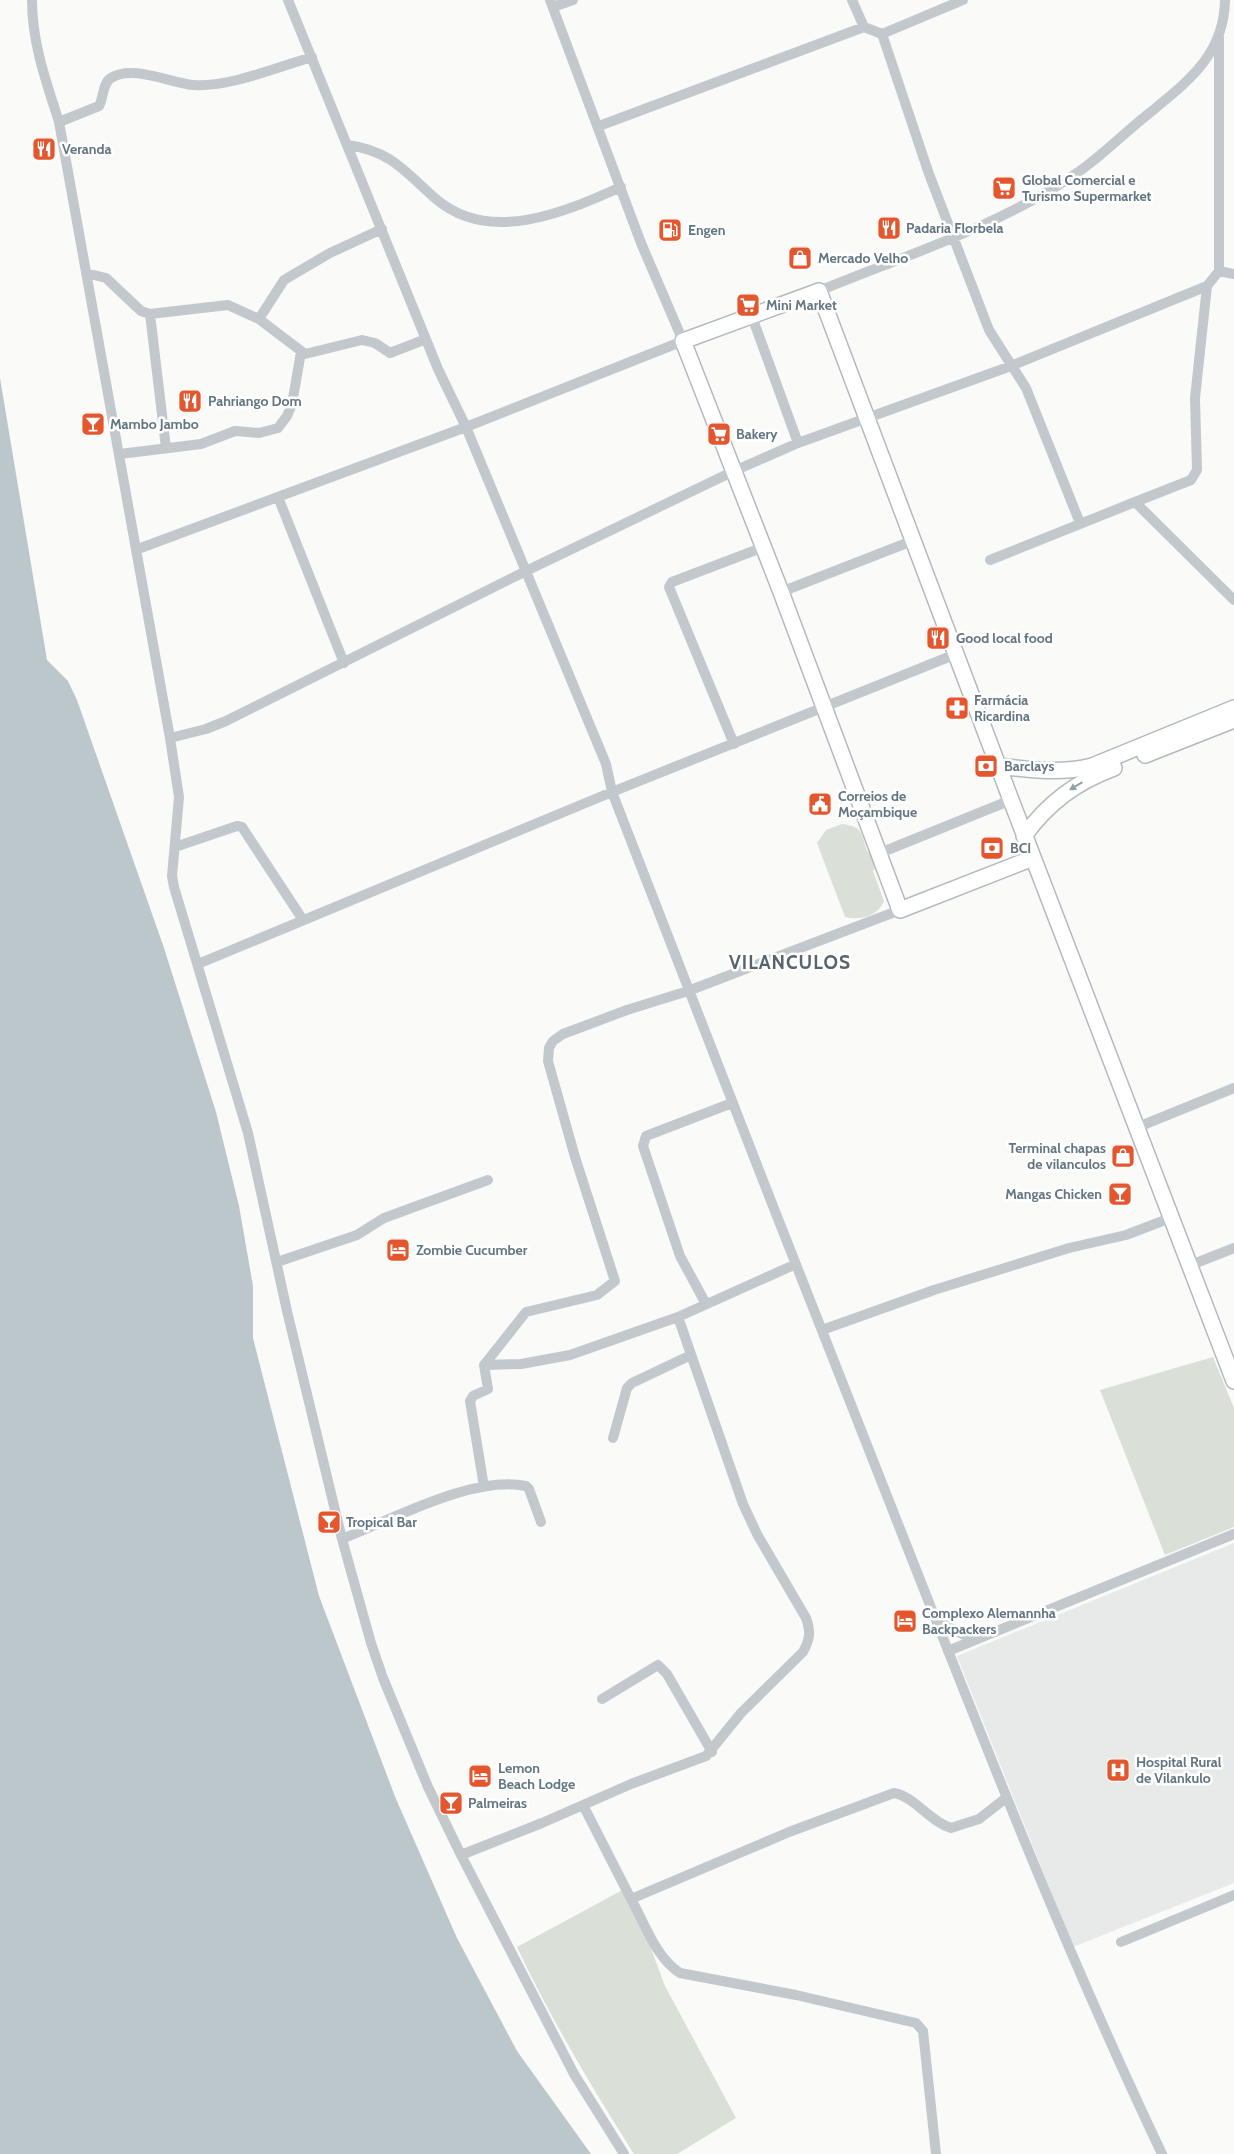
<svg xmlns="http://www.w3.org/2000/svg" width="1234" height="2154" font-family="Cabin,sans-serif">
  <style>
    .built { fill: #e8e9e9 }
    .green { fill: #dadfd7 }
    .water { fill: #bbc7cb }
    .lines { fill: none; stroke-linecap: round; stroke-linejoin: round }
    .secondary-casing { stroke: #b3babf; stroke-width: 18 }
    .minor { stroke: #c3c8cc; stroke-width: 10 }
    .secondary { stroke: #fff; stroke-width: 15 }
    .oneway { fill: #939fa8 }
    .labels { text-anchor: middle; dominant-baseline: central; stroke-width: 5; stroke-linejoin: round; paint-order: stroke }
    .poi-label { font-size: 14px; font-weight: bold; fill: #657683; stroke: #fff; text-anchor: start }
    .district-label { font-size: 19px; font-weight: bold; letter-spacing: 1px; fill: #57646e; stroke: #fff }
  </style>
  <rect width="100%" height="100%" fill="#fafaf8"/>
  <path class="built" d="M1234 1543V1883L1073 1947 957 1656Z"/>
  <path class="green" d="M842 824C863 827 861 832 867 851L872 853 877 867 873 871 884 901C878 916 860 921 845 917L817 843 826 830Z
    M1213 1357 1234 1408V1527L1165 1555 1100 1390Z
    M628 1887 665 1986 736 2118 677 2154H634C591 2086 551 2019 517 1947Z"/>
  <path class="water" d="M0 378 47 660 68 681 77 700 164 948 216 1112 239 1206 253 1286V1338L319 1596 396 1799 457 1938 517 2051 591 2154H0Z"/>
  <g class="lines">
    <g class="secondary-casing">
      <path id="secondary" d="M1145 755 1234 720
        M999 766C1031 770 1061 774 1092 766L1234 708
        M1024 836C1048 803 1076 782 1114 768
        M1033 858 900 910 781 592 683 341 819 291 1011 800 1234 1381"/>
    </g>
    <path class="minor" d="M32 0C32 43 46 81 59 122L170 738 179 797 172 876 174 887 248 1133 287 1311 342 1539 371 1643 383 1678 428 1787 461 1855 574 2074 624 2154
      M288 0 438 369 466 427 606 764 612 792C699 1020 789 1246 878 1473 968 1701 1056 1931 1162 2154
      M852 0 864 27 882 34 929 174 989 330 1026 388 1080 523
      M553 7 573 0
      M882 34 963 0
      M59 122 99 106C104 97 102 84 111 78 132 64 170 83 193 85 227 88 278 67 312 57
      M599 126 864 27
      M348 145C391 151 405 172 436 199 490 245 565 212 621 187
      M1219 271 1234 274
      M86 273 106 278 141 311 150 314 228 305 259 319 305 354 362 340 375 343 390 353 426 339
      M819 291C904 256 997 227 1074 175 1100 158 1123 134 1147 115 1187 82 1224 56 1225 0
      M150 314 166 448
      M751 314 798 443
      M259 319 284 280 330 253 382 229
      M120 454 201 444 235 431 259 433 278 428 287 416 292 404 301 352
      M278 497 344 663
      M1135 502 1191 480 1197 470 1195 398 1207 286
      M138 549 466 427 683 341 641 243 550 0
      M990 560 1135 502 1234 600
      M781 592 912 541
      M170 738 206 729 226 721 526 571 734 471 798 443 1011 366 1207 286 1219 271V37
      M734 744 669 587 672 582 764 547
      M175 847 237 826 242 827 303 920
      M880 853 1011 800
      M198 964 612 792 956 654
      M1138 1127 1234 1088
      M277 1262 357 1235 384 1218 488 1180
      M1191 1265 1234 1248
      M706 1304 680 1256 643 1146 646 1136 732 1103
      M822 1330 934 1290 1069 1248 1126 1235 1173 1217
      M484 1365 521 1364 570 1355 678 1317 796 1264
      M613 1438 627 1388 632 1383 691 1355
      M484 1487 470 1401 473 1396 488 1389 484 1365 526 1312 597 1295 615 1281 575 1157 548 1061 549 1048 553 1041 563 1034 627 1010 688 991 900 910
      M342 1539C391 1520 473 1475 526 1486L529 1489 541 1522
      M937 1621 974 1640
      M948 1651 1234 1534
      M602 1699 658 1665 667 1674 712 1752
      M583 1805 631 1899 789 1832 894 1793C915 1797 929 1821 951 1828L979 1819 1006 1798
      M461 1855 542 1823 631 1784 706 1756 741 1713 803 1652C810 1639 811 1632 806 1618L757 1534 743 1504 678 1317
      M631 1899C645 1924 656 1958 680 1973L796 1995 916 2023 923 2031 936 2154
      M1121 1942 1234 1895"/>
    <use href="#secondary" class="secondary"/>
  </g>
  <defs><path id="oneway-solid" d="M-6-.8H1V-3.2L6.5 0L1 3.2V.8H-6Z" transform="scale(1.25)"/></defs>
  <use class="oneway" href="#oneway-solid" transform="translate(1076 786) rotate(149)"/>
  <defs>
    <g id="restaurant-square" transform="scale(1.25)"><rect x="-9" y="-9" width="18" height="18" rx="4" fill="#e4572e" stroke="#fff"/><path d="M-5-6h1v4h1v-4h1v4h1v-4h1v5L-1.5 .5V6h-2V.5L-5-1ZM5-6V6H3V1.5H1.5Q1.5-4 5-6Z" fill="#fff"/></g>
    <g id="supermarket-square" transform="scale(1.25)"><rect x="-9" y="-9" width="18" height="18" rx="4" fill="#e4572e" stroke="#fff"/><path d="M-6-5.5h2.5l.6 2H6L4.5 2H-2.5L-4.4-4H-6ZM-1.5 3.2a1.3 1.3 0 1 0 .1 0ZM3 3.2a1.3 1.3 0 1 0 .1 0Z" fill="#fff"/></g>
    <g id="fuel-square" transform="scale(1.25)"><rect x="-9" y="-9" width="18" height="18" rx="4" fill="#e4572e" stroke="#fff"/><path d="M-5.5-6h7V0h2V4h1.3V-2.5L3-4.5l.8-.8L6-3V5H2.5V1h-1V6h-7ZM-4.2-4.7v3.2H.2V-4.7Z" fill="#fff"/></g>
    <g id="shop-square" transform="scale(1.25)"><rect x="-9" y="-9" width="18" height="18" rx="4" fill="#e4572e" stroke="#fff"/><path d="M-5-2.5h2.3a2.7 3.5 0 0 1 5.4 0H5L5.5 6h-11ZM-1.5-2.5h3a1.5 2.3 0 0 0-3 0Z" fill="#fff"/></g>
    <g id="bar-square" transform="scale(1.25)"><rect x="-9" y="-9" width="18" height="18" rx="4" fill="#e4572e" stroke="#fff"/><path d="M-6-5H6L.8 .8V4.5H3.5V6h-7V4.5H-.8V.8Z" fill="#fff"/></g>
    <g id="pharmacy-square" transform="scale(1.25)"><rect x="-9" y="-9" width="18" height="18" rx="4" fill="#e4572e" stroke="#fff"/><path d="M-2-6h4v4h4v4h-4v4h-4v-4h-4v-4h4Z" fill="#fff"/></g>
    <g id="bank-square" transform="scale(1.25)"><rect x="-9" y="-9" width="18" height="18" rx="4" fill="#e4572e" stroke="#fff"/><path d="M-6-4H6V4H-6ZM0-2.3a2.3 2.3 0 1 0 0 4.6a2.3 2.3 0 1 0 0-4.6Z" fill="#fff"/></g>
    <g id="civic-square" transform="scale(1.25)"><rect x="-9" y="-9" width="18" height="18" rx="4" fill="#e4572e" stroke="#fff"/><path d="M-.6-6.5H3V-4.5H.6V-3L4-1V1h2V6H-6V1h2V-1L-.6-3ZM-1.2 2.5V6h2.4V2.5Z" fill="#fff"/></g>
    <g id="hotel-square" transform="scale(1.25)"><rect x="-9" y="-9" width="18" height="18" rx="4" fill="#e4572e" stroke="#fff"/><path d="M-6-4.5h1.5V1H6V5H4.5V3h-9V5H-6ZM-4 0a1.8 1.8 0 1 1 3.6 0ZM.5 0V-2.5h3Q6-2.5 6 0Z" fill="#fff"/></g>
    <g id="hospital-square" transform="scale(1.25)"><rect x="-9" y="-9" width="18" height="18" rx="4" fill="#e4572e" stroke="#fff"/><path d="M-5-5h3v3.5h4V-5h3V5h-3V1.5h-4V5h-3Z" fill="#fff"/></g>
  </defs>
  <g fill-rule="evenodd">
    <use href="#restaurant-square" x="44" y="149"/>
    <use href="#supermarket-square" x="1004" y="188"/>
    <use href="#restaurant-square" x="889" y="228"/>
    <use href="#fuel-square" x="670" y="230"/>
    <use href="#shop-square" x="800" y="258"/>
    <use href="#supermarket-square" x="748" y="305"/>
    <use href="#restaurant-square" x="190" y="401"/>
    <use href="#bar-square" x="93" y="424"/>
    <use href="#supermarket-square" x="719" y="434"/>
    <use href="#restaurant-square" x="938" y="638"/>
    <use href="#pharmacy-square" x="957" y="708"/>
    <use href="#bank-square" x="986" y="766"/>
    <use href="#civic-square" x="820" y="804"/>
    <use href="#bank-square" x="992" y="848"/>
    <use href="#shop-square" x="1123" y="1156"/>
    <use href="#bar-square" x="1120" y="1194"/>
    <use href="#hotel-square" x="398" y="1250"/>
    <use href="#bar-square" x="329" y="1522"/>
    <use href="#hotel-square" x="905" y="1621"/>
    <use href="#hospital-square" x="1118" y="1770"/>
    <use href="#hotel-square" x="480" y="1776"/>
    <use href="#bar-square" x="451" y="1803"/>
  </g>
  <g class="labels">
    <g class="poi-label">
      <text x="62" y="149">Veranda</text>
      <text x="1022" y="180">Global Comercial e<tspan x="1022" dy="16">Turismo Supermarket</tspan></text>
      <text x="906" y="228">Padaria Florbela</text>
      <text x="688" y="230">Engen</text>
      <text x="818" y="258">Mercado Velho</text>
      <text x="766" y="305">Mini Market</text>
      <text x="208" y="401">Pahriango Dom</text>
      <text x="110" y="424">Mambo Jambo</text>
      <text x="736" y="434">Bakery</text>
      <text x="956" y="638">Good local food</text>
      <text x="974" y="700">Farmácia<tspan x="974" dy="16">Ricardina</tspan></text>
      <text x="1004" y="766">Barclays</text>
      <text x="838" y="796">Correios de<tspan x="838" dy="16">Moçambique</tspan></text>
      <text x="1010" y="848">BCI</text>
      <text x="1106" y="1148" text-anchor="end">Terminal chapas<tspan x="1106" dy="16">de vilanculos</tspan></text>
      <text x="1102" y="1194" text-anchor="end">Mangas Chicken</text>
      <text x="416" y="1250">Zombie Cucumber</text>
      <text x="346" y="1522">Tropical Bar</text>
      <text x="922" y="1613">Complexo Alemannha<tspan x="922" dy="16">Backpackers</tspan></text>
      <text x="1136" y="1762">Hospital Rural<tspan x="1136" dy="16">de Vilankulo</tspan></text>
      <text x="498" y="1768">Lemon<tspan x="498" dy="16">Beach Lodge</tspan></text>
      <text x="468" y="1803">Palmeiras</text>
    </g>
    <g class="district-label">
      <text x="790" y="962">VILANCULOS</text>
    </g>
  </g>
</svg>
